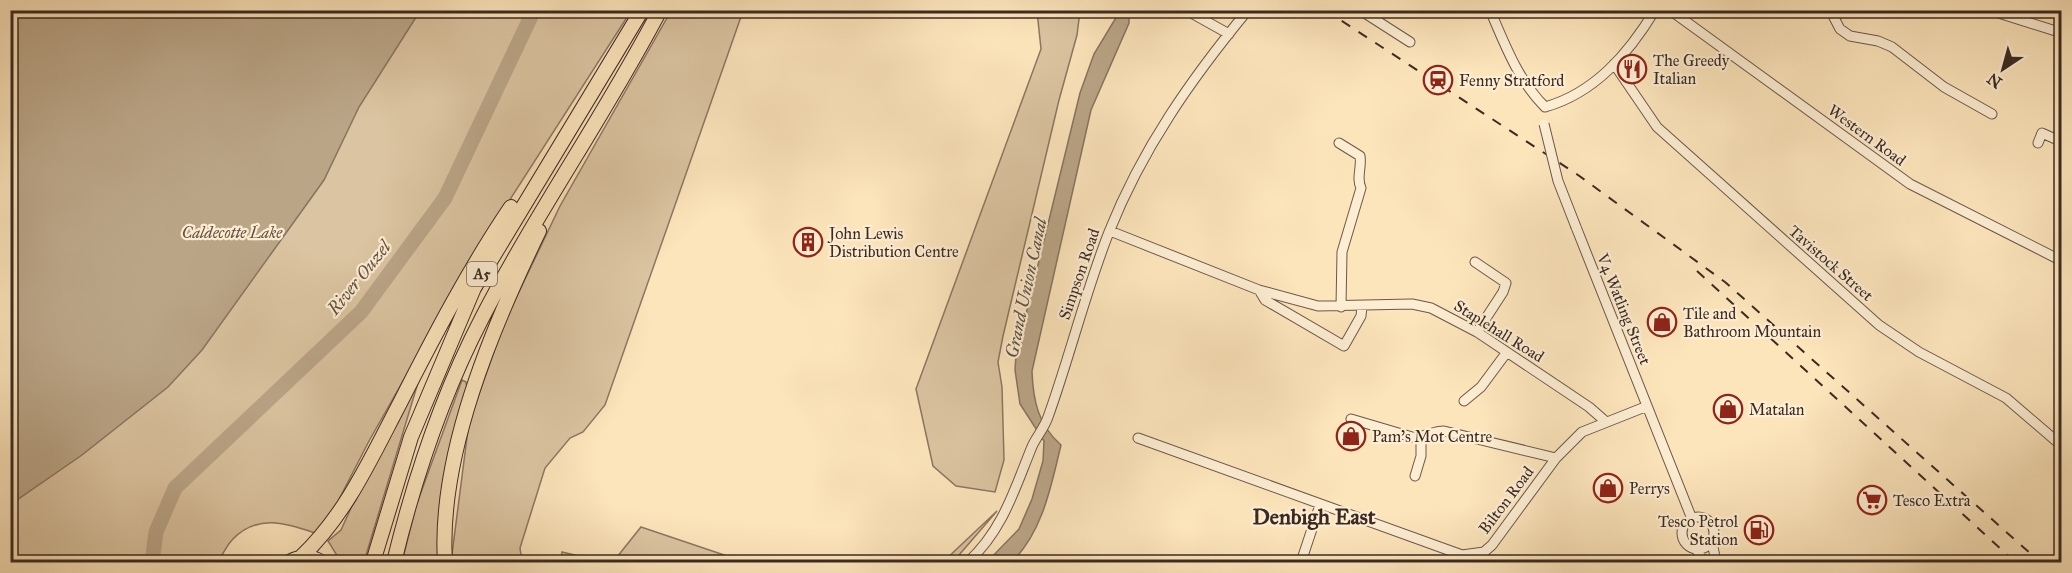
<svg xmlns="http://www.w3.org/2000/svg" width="2072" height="573" font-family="'IM FELL Great Primer',serif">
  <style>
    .green { fill: #dbc4a1; stroke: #8b7762; stroke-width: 1.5 }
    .water { fill: #baa587; stroke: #87745f; stroke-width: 1.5 }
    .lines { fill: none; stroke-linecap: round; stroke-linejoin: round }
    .river { stroke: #baa587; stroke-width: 15 }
    .minor-casing { stroke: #6b5848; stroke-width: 11 }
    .highway-casing { stroke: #3b2a22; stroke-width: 16 }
    .minor { stroke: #fdedd3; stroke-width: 9 }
    .highway { stroke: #fce4bb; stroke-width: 14 }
    .rail { stroke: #3b2a22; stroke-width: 2; stroke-dasharray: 10 10; stroke-linecap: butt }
    .minor-bridge-casing { stroke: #6b5848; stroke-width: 11; stroke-linecap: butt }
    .minor-bridge { stroke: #fdedd3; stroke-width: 9 }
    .labels { text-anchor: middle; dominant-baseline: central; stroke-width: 4.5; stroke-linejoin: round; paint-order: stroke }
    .shield { fill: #fdedd3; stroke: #756457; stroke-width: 1.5 }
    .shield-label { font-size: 15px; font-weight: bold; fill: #3b2a22 }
    .poi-label { font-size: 16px; fill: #3b2a22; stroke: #fdedd3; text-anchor: start }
    .street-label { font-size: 16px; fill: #3b2a22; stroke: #fdedd3 }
    .park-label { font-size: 16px; font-style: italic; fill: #635042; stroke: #fdedd3 }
    .water-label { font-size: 18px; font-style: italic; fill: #614f40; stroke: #fdedd3 }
    .district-label { font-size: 22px; font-weight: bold; fill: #3b2a22; stroke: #fdedd3 }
  </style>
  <rect width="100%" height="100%" fill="#fce4bb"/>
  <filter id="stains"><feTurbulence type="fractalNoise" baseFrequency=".00333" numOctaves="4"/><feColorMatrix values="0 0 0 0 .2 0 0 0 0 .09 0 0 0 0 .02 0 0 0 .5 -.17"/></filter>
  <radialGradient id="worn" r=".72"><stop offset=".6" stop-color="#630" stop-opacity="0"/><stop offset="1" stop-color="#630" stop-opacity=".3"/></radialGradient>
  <path class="green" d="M10 11H631L475 254 369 441 335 507 315 533C288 524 258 513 233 539 226 546 223 555 217 562H11Z
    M671 11H743L605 405 583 432 570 438 545 468 520 548 521 555 530 562H451L469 422 505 321 560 206Z
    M1037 11H1084L1079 19 1077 35 1059 100 1003 336 998 362 1002 387 1004 460 995 492 956 486 933 466 916 389 1041 49Z
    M420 376 364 562H341L328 541 341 530 366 475Z
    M462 380 466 382 468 392 439 530 438 562H402L416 506Z
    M997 511 953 562H943Z
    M641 527 745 562H613Z
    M562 552 605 562H561Z"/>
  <path class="water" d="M11 10 420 11 359 107 324 180 202 350 168 387 82 455 11 504Z
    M1120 11H1129V23L1091 110 1032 371C1033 400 1038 425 1061 445 1051 486 1043 531 1012 562H987L1019 529 1032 499 1043 461 1044 441 1020 404 1015 370 1016 355 1080 93 1094 54Z"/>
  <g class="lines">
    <path class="river" d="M152 562 156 532 175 488 361 312 445 198 534 10"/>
    <g class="minor-casing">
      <path id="minor" d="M1186 10 1229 34
        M1360 10 1410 42
        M1490 10C1505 45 1518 80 1545 107
        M1670 10 1910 184 2062 261
        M1830 10 1840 29 1850 36 1878 41 1892 47 1944 87 1992 114
        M1989 10 2062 33
        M1614 64 1657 127 1879 325 1919 352 2006 398 2062 446
        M2061 74 2062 75
        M1545 107C1595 93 1629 53 1655 10
        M2057 139 2062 127
        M1339 143 1360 156C1362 167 1356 178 1361 188L1342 252 1341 307
        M2038 143 2042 133 2062 142
        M1576 227 1692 519
        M1110 231 1259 290 1318 306 1412 304 1431 308 1477 332 1589 407 1605 421
        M1475 262 1506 283 1503 292 1477 332
        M1259 290 1265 300 1344 346 1361 316 1362 306
        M1464 401 1481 387 1507 352
        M1351 419 1412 437C1424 438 1432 431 1444 431L1556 458
        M1138 438 1462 555 1484 552 1492 545 1556 458 1582 432 1645 407
        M1415 476 1421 456V438
        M1682 533a16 16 0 1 1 32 0a16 16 0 1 1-32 0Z
        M1712 542 1716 562
        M1696 549 1704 562
        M968 562C1002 531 1014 491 1031 449 1035 438 1044 429 1048 417 1070 356 1085 293 1109 232 1142 149 1191 79 1248 10
        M1301 562 1320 505"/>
    </g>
    <g class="highway-casing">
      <path id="highway" d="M301 557C346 515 372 456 400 403 434 336 469 269 511 207
        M289 562C300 556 310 555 321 562
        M373 562 411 437 474 288 642 10
        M394 562C414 480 442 395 482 318 536 213 605 115 660 10
        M445 562C438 455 493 326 539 231"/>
    </g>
    <use href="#minor" class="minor"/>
    <use href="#highway" class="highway"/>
    <path class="rail" d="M1325 10 1578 175 1725 282 2040 562
      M1697 271 2015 562"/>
    <g class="minor-bridge-casing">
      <path id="minor-bridge" d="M1544 124 1558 181 1576 227"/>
    </g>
    <use href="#minor-bridge" class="minor-bridge"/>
  </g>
  <defs>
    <g id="restaurant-ring" transform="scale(1.5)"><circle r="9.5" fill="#fdedd3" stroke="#8f2418" stroke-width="1.5"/><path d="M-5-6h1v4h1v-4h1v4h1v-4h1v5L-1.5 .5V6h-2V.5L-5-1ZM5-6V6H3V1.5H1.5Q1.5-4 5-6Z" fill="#8f2418"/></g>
    <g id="station-ring" transform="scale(1.5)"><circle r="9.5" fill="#fdedd3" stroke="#8f2418" stroke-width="1.5"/><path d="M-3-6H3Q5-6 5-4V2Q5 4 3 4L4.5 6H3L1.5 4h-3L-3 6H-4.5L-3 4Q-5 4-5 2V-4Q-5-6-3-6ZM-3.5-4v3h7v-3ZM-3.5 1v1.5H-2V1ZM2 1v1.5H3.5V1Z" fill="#8f2418"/></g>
    <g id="building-ring" transform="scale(1.5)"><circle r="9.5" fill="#fdedd3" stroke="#8f2418" stroke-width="1.5"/><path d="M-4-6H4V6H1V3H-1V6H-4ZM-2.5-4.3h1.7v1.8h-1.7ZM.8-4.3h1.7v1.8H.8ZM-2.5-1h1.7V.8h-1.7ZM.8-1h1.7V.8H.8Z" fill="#8f2418"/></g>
    <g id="shop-ring" transform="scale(1.5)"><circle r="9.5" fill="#fdedd3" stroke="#8f2418" stroke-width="1.5"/><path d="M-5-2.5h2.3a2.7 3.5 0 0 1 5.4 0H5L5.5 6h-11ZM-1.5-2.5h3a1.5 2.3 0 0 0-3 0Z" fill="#8f2418"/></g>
    <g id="supermarket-ring" transform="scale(1.5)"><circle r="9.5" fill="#fdedd3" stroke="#8f2418" stroke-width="1.5"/><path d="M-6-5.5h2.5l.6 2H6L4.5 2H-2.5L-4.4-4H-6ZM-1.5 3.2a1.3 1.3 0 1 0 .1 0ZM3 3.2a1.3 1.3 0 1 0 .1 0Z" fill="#8f2418"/></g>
    <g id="fuel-ring" transform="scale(1.5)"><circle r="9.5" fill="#fdedd3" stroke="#8f2418" stroke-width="1.5"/><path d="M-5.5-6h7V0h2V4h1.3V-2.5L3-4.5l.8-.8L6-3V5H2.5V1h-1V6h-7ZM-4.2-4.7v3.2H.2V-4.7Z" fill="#8f2418"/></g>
  </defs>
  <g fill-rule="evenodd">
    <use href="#restaurant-ring" x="1632" y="69"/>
    <use href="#station-ring" x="1438" y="80"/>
    <use href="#building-ring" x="808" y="242"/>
    <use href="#shop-ring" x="1662" y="322"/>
    <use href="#shop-ring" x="1728" y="409"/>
    <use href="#shop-ring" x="1351" y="436"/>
    <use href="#shop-ring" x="1608" y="488"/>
    <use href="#supermarket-ring" x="1872" y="500"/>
    <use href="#fuel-ring" x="1759" y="530"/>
  </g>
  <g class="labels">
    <rect class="shield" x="467" y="262" width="30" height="24" rx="4.5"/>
    <g class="shield-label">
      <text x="482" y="274">A5</text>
    </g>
    <g class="poi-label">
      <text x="1653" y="60">The Greedy<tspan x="1653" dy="18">Italian</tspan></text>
      <text x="1459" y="80">Fenny Stratford</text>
      <text x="829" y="233">John Lewis<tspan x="829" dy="18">Distribution Centre</tspan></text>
      <text x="1683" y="313">Tile and<tspan x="1683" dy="18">Bathroom Mountain</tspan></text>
      <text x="1749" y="409">Matalan</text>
      <text x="1372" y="436">Pam's Mot Centre</text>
      <text x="1629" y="488">Perrys</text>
      <text x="1893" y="500">Tesco Extra</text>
      <text x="1738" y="521" text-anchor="end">Tesco Petrol<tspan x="1738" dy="18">Station</tspan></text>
    </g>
    <g class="street-label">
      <text transform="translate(1867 135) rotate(36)">Western Road</text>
      <text transform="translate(1831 263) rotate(41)">Tavistock Street</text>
      <text transform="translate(1079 274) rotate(-71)">Simpson Road</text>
      <text transform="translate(1624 309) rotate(68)">V4 Watling Street</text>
      <text transform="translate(1499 331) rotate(32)">Staplehall Road</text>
      <text transform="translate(1506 500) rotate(-53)">Bilton Road</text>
    </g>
    <g class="park-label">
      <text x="232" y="232">Caldecotte Lake</text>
    </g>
    <g class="water-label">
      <text transform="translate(359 278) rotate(-51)">River Ouzel</text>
      <text transform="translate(1026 288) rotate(-78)">Grand Union Canal</text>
    </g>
    <g class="district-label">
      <text x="1314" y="516">Denbigh East</text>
    </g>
  </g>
  <rect width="2072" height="573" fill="none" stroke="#fce4bb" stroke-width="36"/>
  <rect x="12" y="12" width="2048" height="549" fill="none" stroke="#3b2a22" stroke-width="3"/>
  <rect x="18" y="18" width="2036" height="537" fill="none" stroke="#3b2a22" stroke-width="1.5"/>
  <g transform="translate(2003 69) rotate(216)" stroke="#fdedd3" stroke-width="4.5" paint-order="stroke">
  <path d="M0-4.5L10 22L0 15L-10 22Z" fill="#3b2a22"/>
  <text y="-9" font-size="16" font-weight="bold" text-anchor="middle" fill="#3b2a22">N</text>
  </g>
  <rect width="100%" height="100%" filter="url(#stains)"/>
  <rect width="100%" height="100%" fill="url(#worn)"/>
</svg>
